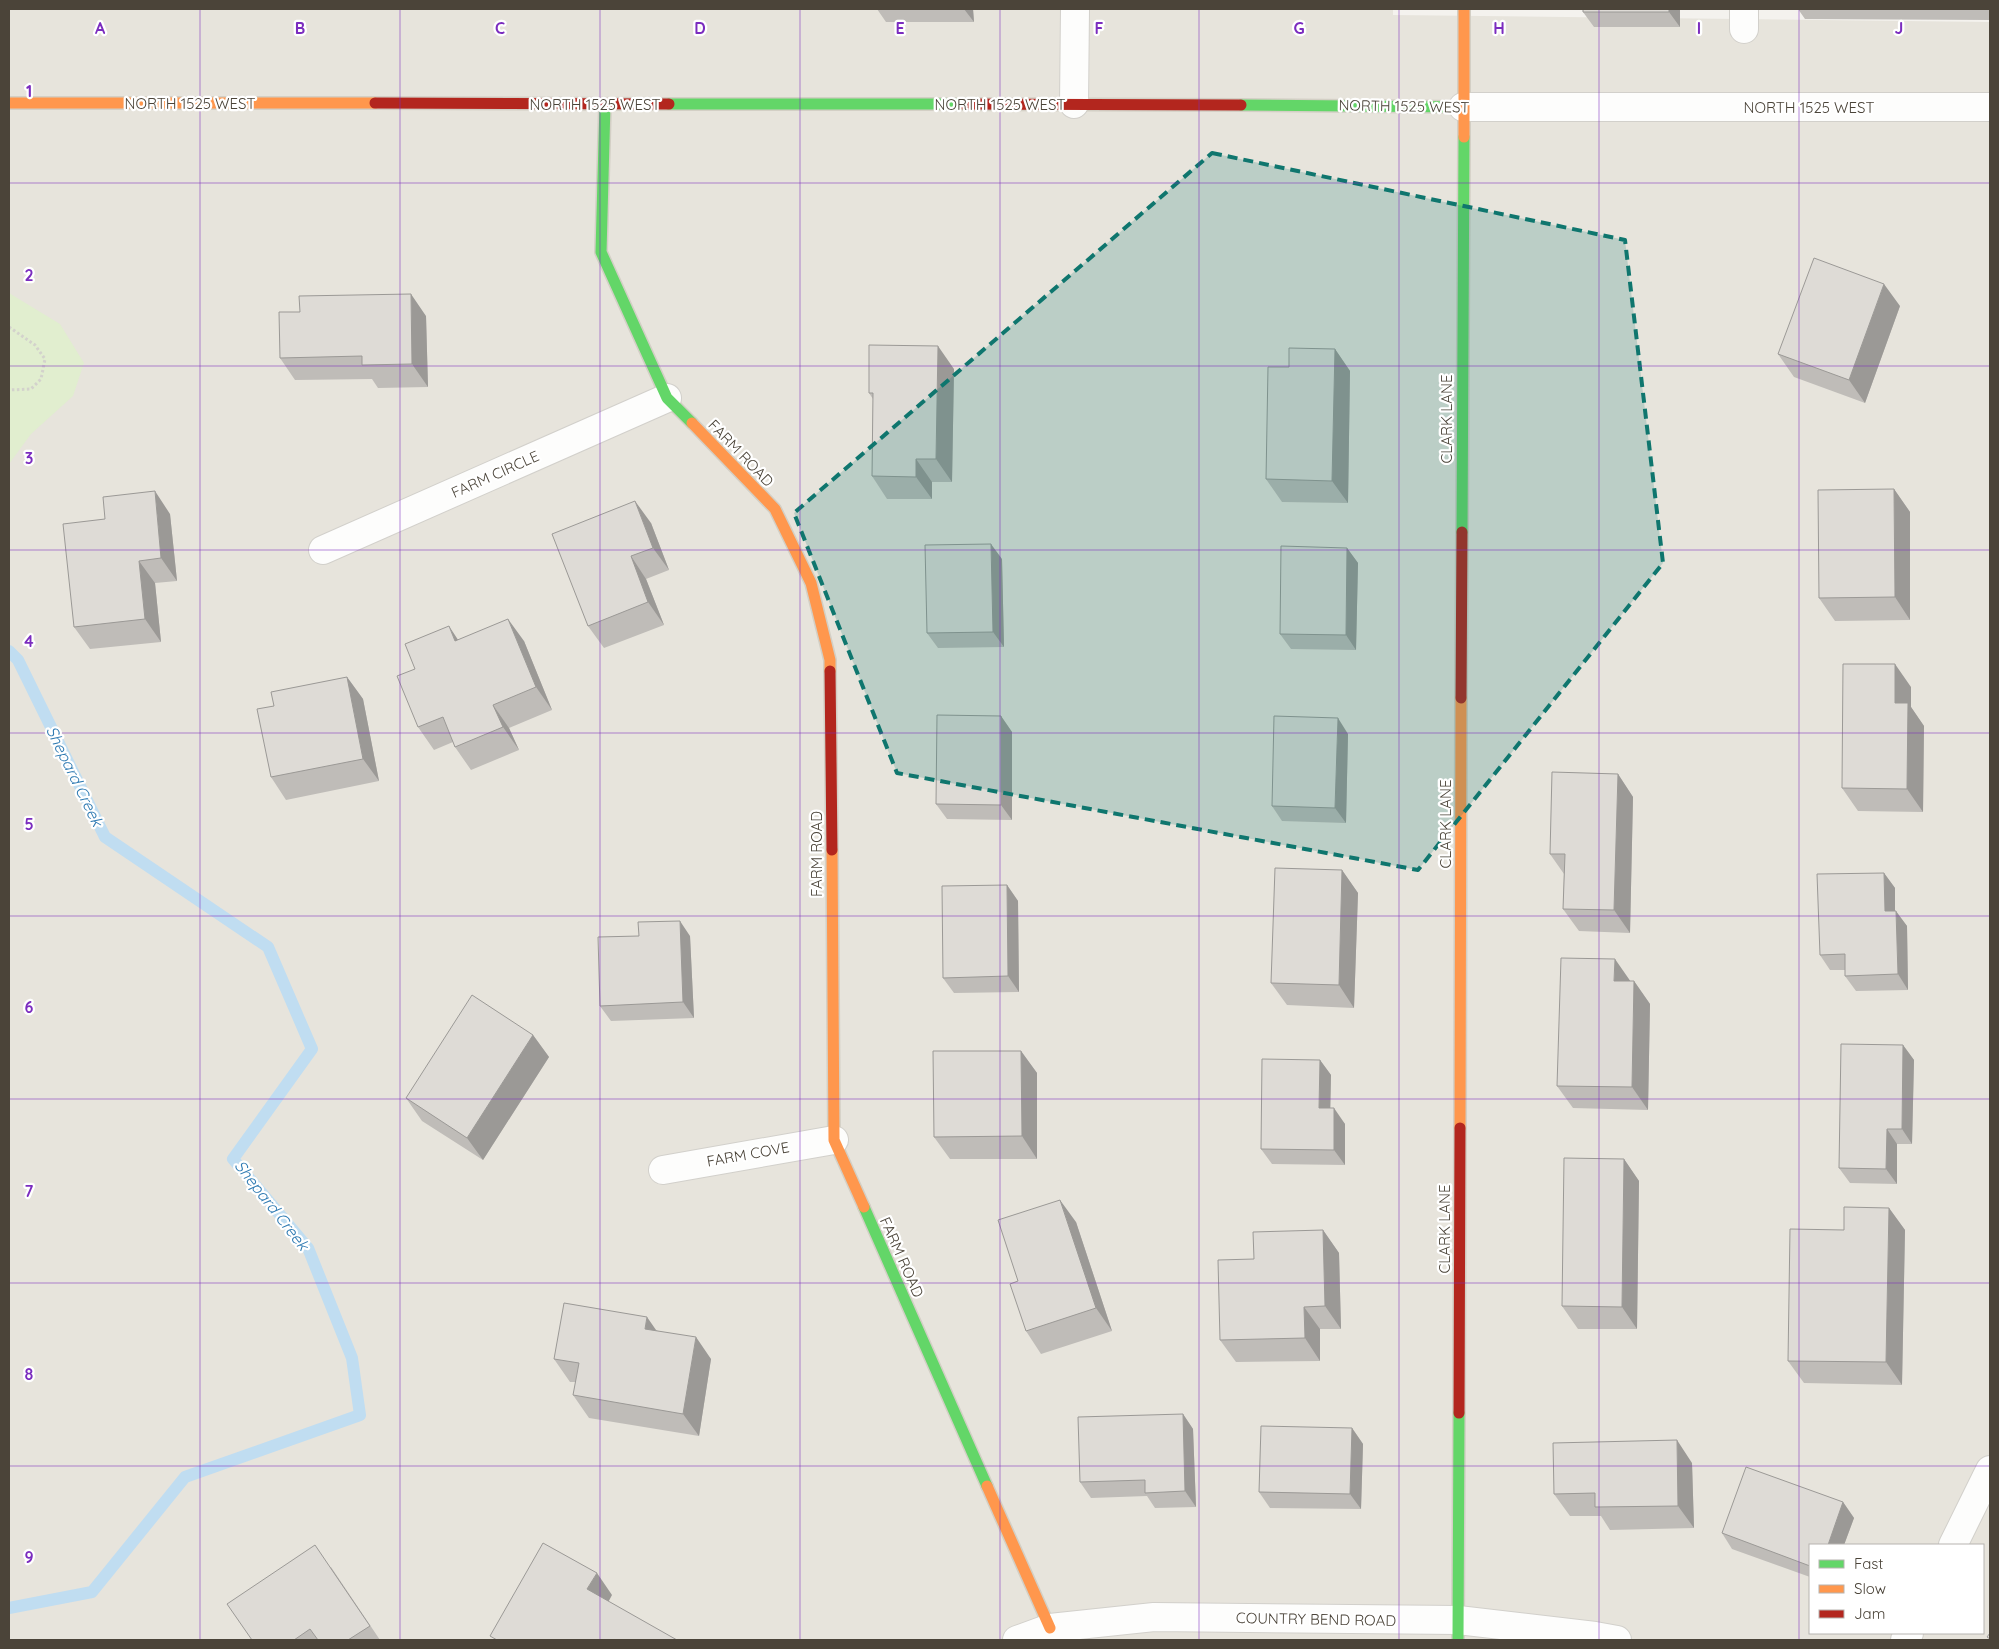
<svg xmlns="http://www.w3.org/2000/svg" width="1999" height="1649" font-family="Quicksand,sans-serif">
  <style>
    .residential { fill: #e7e4dc; fill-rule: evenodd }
    .green { fill: #e1eecf }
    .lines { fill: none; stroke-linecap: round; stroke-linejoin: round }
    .stream { stroke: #c0ddf1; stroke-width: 12 }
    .street-casing { stroke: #d2d0cb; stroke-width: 30 }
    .fast-casing { stroke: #d3cfc5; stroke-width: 14 }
    .slow-casing { stroke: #d3cfc5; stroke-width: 14 }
    .jam-casing { stroke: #d3cfc5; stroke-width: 14 }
    .path { stroke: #d3d2cc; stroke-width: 3; stroke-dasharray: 2.5 2.5; stroke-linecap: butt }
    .street { stroke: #fdfdfc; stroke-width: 28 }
    .fast { stroke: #63d668; stroke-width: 11 }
    .slow { stroke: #ff974d; stroke-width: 11 }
    .jam { stroke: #b3261e; stroke-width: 11 }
    .wall { fill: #bfbcb8 }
    .shaded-wall { fill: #9b9996 }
    .building { fill: #dedbd6; stroke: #9b9996 }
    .marked { fill: #0f766e; fill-opacity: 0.2; stroke: #0f766e; stroke-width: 4; stroke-dasharray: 10 6; stroke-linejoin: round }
    .grid { fill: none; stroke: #7b2cbf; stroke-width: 1; stroke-opacity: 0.55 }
    .labels { text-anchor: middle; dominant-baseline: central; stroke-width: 4.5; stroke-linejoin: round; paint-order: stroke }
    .street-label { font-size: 15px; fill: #4b4439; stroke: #fff }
    .water-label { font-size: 16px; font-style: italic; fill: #2e7ab2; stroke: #fff }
    .grid-label { font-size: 16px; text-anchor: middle; font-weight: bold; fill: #7b2cbf; stroke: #fff; stroke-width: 4.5; stroke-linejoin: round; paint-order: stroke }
  </style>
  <rect width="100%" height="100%" fill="#f4f2ee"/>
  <path class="residential" d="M9 9H1393V15L1990 22V1640H9ZM1810 1545H1983V1633H1810Z"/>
  <path class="green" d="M9 293 60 324 84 363 73 396 31 434 9 464Z"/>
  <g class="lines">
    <path class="stream" d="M9 651 18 660 105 837 268 947 312 1049 233 1159 308 1248 352 1358 360 1415 185 1477 92 1592 9 1608"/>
    <g class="street-casing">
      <path id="street" d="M1744 29V9
        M1074 104 1075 9
        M1463 107H1990
        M323 550 667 398
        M663 1170 834 1140
        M1953 1545 1990 1470
        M1017 1640 1050 1628 1154 1617 1458 1620 1595 1636 1617 1640
        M1905 1640 1909 1633"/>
    </g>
    <g class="fast-casing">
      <path id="fast" d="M605 104 601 252 667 398 692 423
        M669 104H963
        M1241 105 1463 107
        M1462 532 1464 137
        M864 1207 987 1486
        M1458 1640 1459 1413"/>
    </g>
    <g class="slow-casing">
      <path id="slow" d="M9 103H375
        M1464 137V9
        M692 423 775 509 811 583 830 660V671
        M832 850 834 1140 864 1207
        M1460 1128 1461 698
        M987 1486 1050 1628"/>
    </g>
    <g class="jam-casing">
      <path id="jam" d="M375 103 669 104
        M963 104 1241 105
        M830 671 832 850
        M1461 698 1462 532
        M1459 1413 1460 1128"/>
    </g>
    <path class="path" d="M9 327 35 345 45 359 41 379 31 389 9 390"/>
    <use href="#street" class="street"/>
    <use href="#fast" class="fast"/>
    <use href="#slow" class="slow"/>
    <use href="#jam" class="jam"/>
  </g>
  <path class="wall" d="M877 9H973L974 22H886Z
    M1583 9H1680V27H1594L1583 12Z
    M1798 9H1990V20L1805 19Z
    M1900 306 1865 403 1794 377 1778 354Z
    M426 316 428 387 378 388 372 379 295 380 280 358Z
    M1335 349 1350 371 1348 503 1282 502 1266 479 1289 367Z
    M954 369 952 482H932V499H887L872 476 873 399 869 393Z
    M1894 489 1910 512V620L1835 621 1819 598Z
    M170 514 177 581 155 583 161 642 90 649 74 627Z
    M651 523 669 570 646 579 664 625 604 648 588 626Z
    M1347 548 1358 563 1356 650 1291 649 1280 634Z
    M1002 559 1004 647 938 648 927 633Z
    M458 640 524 641 552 710 509 728 519 750 471 770 455 747 453 742 434 750 418 727 415 669Z
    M347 677 363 699 379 781 286 800 271 777 274 706Z
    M1911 687V707L1924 726 1923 812 1858 811 1842 788Z
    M1001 716 1012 732V820L947 819 936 804Z
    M1348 734 1346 823 1282 821 1272 806Z
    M1618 774 1633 797 1630 933 1579 931 1563 909 1564 874 1550 854Z
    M1342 870 1358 893 1354 1008 1287 1005 1271 983Z
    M1884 873 1895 888V911L1907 926 1908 990 1856 991 1845 976V970H1830L1820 955Z
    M1007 885 1018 901 1019 992 954 993 943 978Z
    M639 936H690L694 1018 611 1021 600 1006Z
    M1630 981H1634L1650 1004 1648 1110 1573 1108 1557 1086Z
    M533 1035 549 1057 483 1160 422 1121 406 1098Z
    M1903 1045 1914 1060 1912 1144H1897V1184L1850 1183 1839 1168Z
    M1021 1051 1037 1073V1159H950L934 1137Z
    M1320 1060 1331 1075 1330 1108 1345 1124V1165L1272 1164 1261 1149Z
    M1624 1159 1639 1181 1637 1329H1578L1562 1306Z
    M1889 1208 1905 1230 1902 1385 1804 1383 1788 1361Z
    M1076 1222 1112 1331 1041 1354 1026 1331 1018 1281Z
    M1323 1230 1339 1253 1341 1329H1320V1361L1236 1362 1220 1340 1254 1259Z
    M656 1330 711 1359 699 1436 589 1418 573 1395 576 1382H570L554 1359Z
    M1183 1414 1193 1429 1196 1507 1155 1508 1147 1496 1091 1498 1080 1482Z
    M1352 1428 1363 1444 1361 1509 1270 1508 1259 1492Z
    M1692 1463 1694 1528 1610 1530 1601 1516H1570L1554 1494Z
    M1843 1502 1854 1518 1844 1545H1810V1577L1732 1549 1722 1533Z
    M331 1567 380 1640H252Z"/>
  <path class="shaded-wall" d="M964 9H973L974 22Z
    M1669 9H1680V27L1669 12Z
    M1884 284 1900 306 1865 403 1849 380Z
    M411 294 426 316 428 387 412 364Z
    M938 346 954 369 952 482 936 459Z
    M1335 349 1350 371 1348 503 1332 481Z
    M916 459 932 482V499L916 477Z
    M1894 489 1910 512V620L1895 597Z
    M155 491 170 514 177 581 161 558Z
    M635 501 651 523 669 570 653 548Z
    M991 544 1002 559 1004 647 993 632Z
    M1347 548 1358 563 1356 650 1346 635Z
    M631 556 646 579 664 625 648 602Z
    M139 561 155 583 161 642 145 619Z
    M508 619 524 641 552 710 536 687Z
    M449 626 464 649 455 641Z
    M1895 664 1911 687V707L1924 726 1923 812 1907 789 1895 703Z
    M347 677 363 699 379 781 363 759Z
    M493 705 509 728 519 750 503 727Z
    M1001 716 1012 732V820L1001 805Z
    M1338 718 1348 734 1346 823 1335 808Z
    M1618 774 1633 797 1630 933 1614 910Z
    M1342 870 1358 893 1354 1008 1339 985Z
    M1884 873 1895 888V926L1885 911Z
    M1007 885 1018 901 1019 992 1008 976Z
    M1896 911 1907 926 1908 990 1898 974Z
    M680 921 690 936 694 1018 683 1002Z
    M1615 959 1631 982 1614 981Z
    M1634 981 1650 1004 1648 1110 1632 1087Z
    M533 1035 549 1057 483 1160 467 1138Z
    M1903 1045 1914 1060 1912 1144 1902 1129Z
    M1021 1051 1037 1073V1159L1022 1136Z
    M1320 1060 1331 1075 1330 1124 1319 1108Z
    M1334 1108 1345 1124V1165L1334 1150Z
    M1887 1129 1897 1144V1184L1886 1169Z
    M1624 1159 1639 1181 1637 1329 1622 1307Z
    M1060 1200 1076 1222 1112 1331 1096 1308Z
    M1889 1208 1905 1230 1902 1385 1886 1362Z
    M1323 1230 1339 1253 1341 1329 1325 1306Z
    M1304 1307 1320 1329V1361L1305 1338Z
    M647 1317 663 1340 645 1329Z
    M696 1337 711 1359 699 1436 683 1414Z
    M1183 1414 1193 1429 1196 1507 1185 1491Z
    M1352 1428 1363 1444 1361 1509 1350 1494Z
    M1677 1440 1692 1463 1694 1528 1678 1506Z
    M1843 1502 1854 1518 1844 1545H1828Z
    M597 1573 612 1595 603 1612 587 1589Z"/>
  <path class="building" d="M1583 9H1669V12H1583Z
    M1814 258 1884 284 1849 380 1778 354Z
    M411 294 412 364 362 365V356L280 358 279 312H300L299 296Z
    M869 345 938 346 936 459H916V477L872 476 873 393H869Z
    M1289 348 1335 349 1332 481 1266 479 1268 367H1289Z
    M1894 489 1895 597 1819 598 1818 490Z
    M155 491 161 558 139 561 145 619 74 627 63 524 105 519 103 497Z
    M635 501 653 548 631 556 648 602 588 626 552 534Z
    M991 544 993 632 927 633 925 545Z
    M1281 546 1347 548 1346 635 1280 634Z
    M508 619 536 687 493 705 503 727 455 747 443 717 418 727 397 676 415 669 405 644 449 626 455 641Z
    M1843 664H1895V703H1908L1907 789 1842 788Z
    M347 677 363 759 271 777 257 709 274 706 271 692Z
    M937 715 1001 716V805L936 804Z
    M1274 716 1338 718 1335 808 1272 806Z
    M1552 772 1618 774 1614 910 1563 909 1565 854H1550Z
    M1275 868 1342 870 1339 985 1271 983Z
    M1884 873 1885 911H1896L1898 974 1845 976V954L1820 955 1817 874Z
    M1007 885 1008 976 943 978 942 886Z
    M680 921 683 1002 600 1006 598 937 639 936 638 922Z
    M1561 958 1615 959 1614 981H1634L1632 1087 1557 1086Z
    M472 995 533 1035 467 1138 406 1098Z
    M1841 1044 1903 1045 1902 1129H1887L1886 1169 1839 1168Z
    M933 1051H1021L1022 1136 934 1137Z
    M1262 1059 1320 1060 1319 1108H1334V1150L1261 1149Z
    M1564 1158 1624 1159 1622 1307 1562 1306Z
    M1060 1200 1096 1308 1026 1331 1010 1284 1018 1281 998 1220Z
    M1844 1207 1889 1208 1886 1362 1788 1361 1790 1229 1844 1230Z
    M1323 1230 1325 1306 1304 1307 1305 1338 1220 1340 1218 1260 1254 1259 1253 1232Z
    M564 1303 647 1317 645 1329 696 1337 683 1414 573 1395 579 1363 554 1359Z
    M1183 1414 1185 1491 1145 1493V1480L1080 1482 1078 1417Z
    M1261 1426 1352 1428 1350 1494 1259 1492Z
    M1677 1440 1678 1506 1595 1507V1493L1554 1494 1553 1443Z
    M1746 1467 1843 1502 1828 1545H1810V1566L1722 1533Z
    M543 1543 597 1573 587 1589 677 1640H497L490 1636Z
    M315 1545 370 1626 348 1640H318L310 1629 294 1640H252L227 1604Z
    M1990 1633V1639L1987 1637Z"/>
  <path class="marked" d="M1212 153 1625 240 1663 563 1418 870 897 773 794 513Z"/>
  <path class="grid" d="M200 9V1640M400 9V1640M600 9V1640M800 9V1640M1000 9V1640M1199 9V1640M1399 9V1640M1599 9V1640M1799 9V1640M9 183H1990M9 366H1990M9 550H1990M9 733H1990M9 916H1990M9 1099H1990M9 1283H1990M9 1466H1990"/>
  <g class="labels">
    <g class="street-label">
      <text x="190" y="103">NORTH 1525 WEST</text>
      <text x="595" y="104">NORTH 1525 WEST</text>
      <text x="1000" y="104">NORTH 1525 WEST</text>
      <text transform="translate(1404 106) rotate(1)">NORTH 1525 WEST</text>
      <text x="1809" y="107">NORTH 1525 WEST</text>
      <text transform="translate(1446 419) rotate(-90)">CLARK LANE</text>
      <text transform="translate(741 453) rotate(46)">FARM ROAD</text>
      <text transform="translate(495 474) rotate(-24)">FARM CIRCLE</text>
      <text transform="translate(1445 824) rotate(-90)">CLARK LANE</text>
      <text transform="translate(816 854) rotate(-90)">FARM ROAD</text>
      <text transform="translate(748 1154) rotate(-10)">FARM COVE</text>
      <text transform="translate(1444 1229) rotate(-90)">CLARK LANE</text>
      <text transform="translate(902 1257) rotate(66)">FARM ROAD</text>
      <text transform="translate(1316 1619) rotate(1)">COUNTRY BEND ROAD</text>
    </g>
    <g class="water-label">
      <text transform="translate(75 776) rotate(64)">Shepard Creek</text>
      <text transform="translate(272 1205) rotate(52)">Shepard Creek</text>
    </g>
  </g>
  <g class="grid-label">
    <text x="100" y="34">A</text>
    <text x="300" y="34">B</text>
    <text x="500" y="34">C</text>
    <text x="700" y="34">D</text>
    <text x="900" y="34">E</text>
    <text x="1099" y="34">F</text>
    <text x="1299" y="34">G</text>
    <text x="1499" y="34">H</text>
    <text x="1699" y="34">I</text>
    <text x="1899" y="34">J</text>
    <text x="29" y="97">1</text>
    <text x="29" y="281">2</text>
    <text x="29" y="464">3</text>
    <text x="29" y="647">4</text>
    <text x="29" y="830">5</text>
    <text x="29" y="1013">6</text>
    <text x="29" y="1197">7</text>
    <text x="29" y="1380">8</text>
    <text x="29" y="1563">9</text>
  </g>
  <rect width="1999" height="1649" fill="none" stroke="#4b4439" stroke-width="20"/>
  <rect x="1809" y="1544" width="175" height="90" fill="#ffffff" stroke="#b7b4b0"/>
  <rect x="1819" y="1560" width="25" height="8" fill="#63d668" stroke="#b7b4b0"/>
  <text x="1854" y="1569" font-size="15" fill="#4b4439">Fast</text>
  <rect x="1819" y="1585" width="25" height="8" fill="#ff974d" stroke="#b7b4b0"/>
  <text x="1854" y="1594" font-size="15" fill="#4b4439">Slow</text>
  <rect x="1819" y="1610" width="25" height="8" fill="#b3261e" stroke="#b7b4b0"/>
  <text x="1854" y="1619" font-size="15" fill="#4b4439">Jam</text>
</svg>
